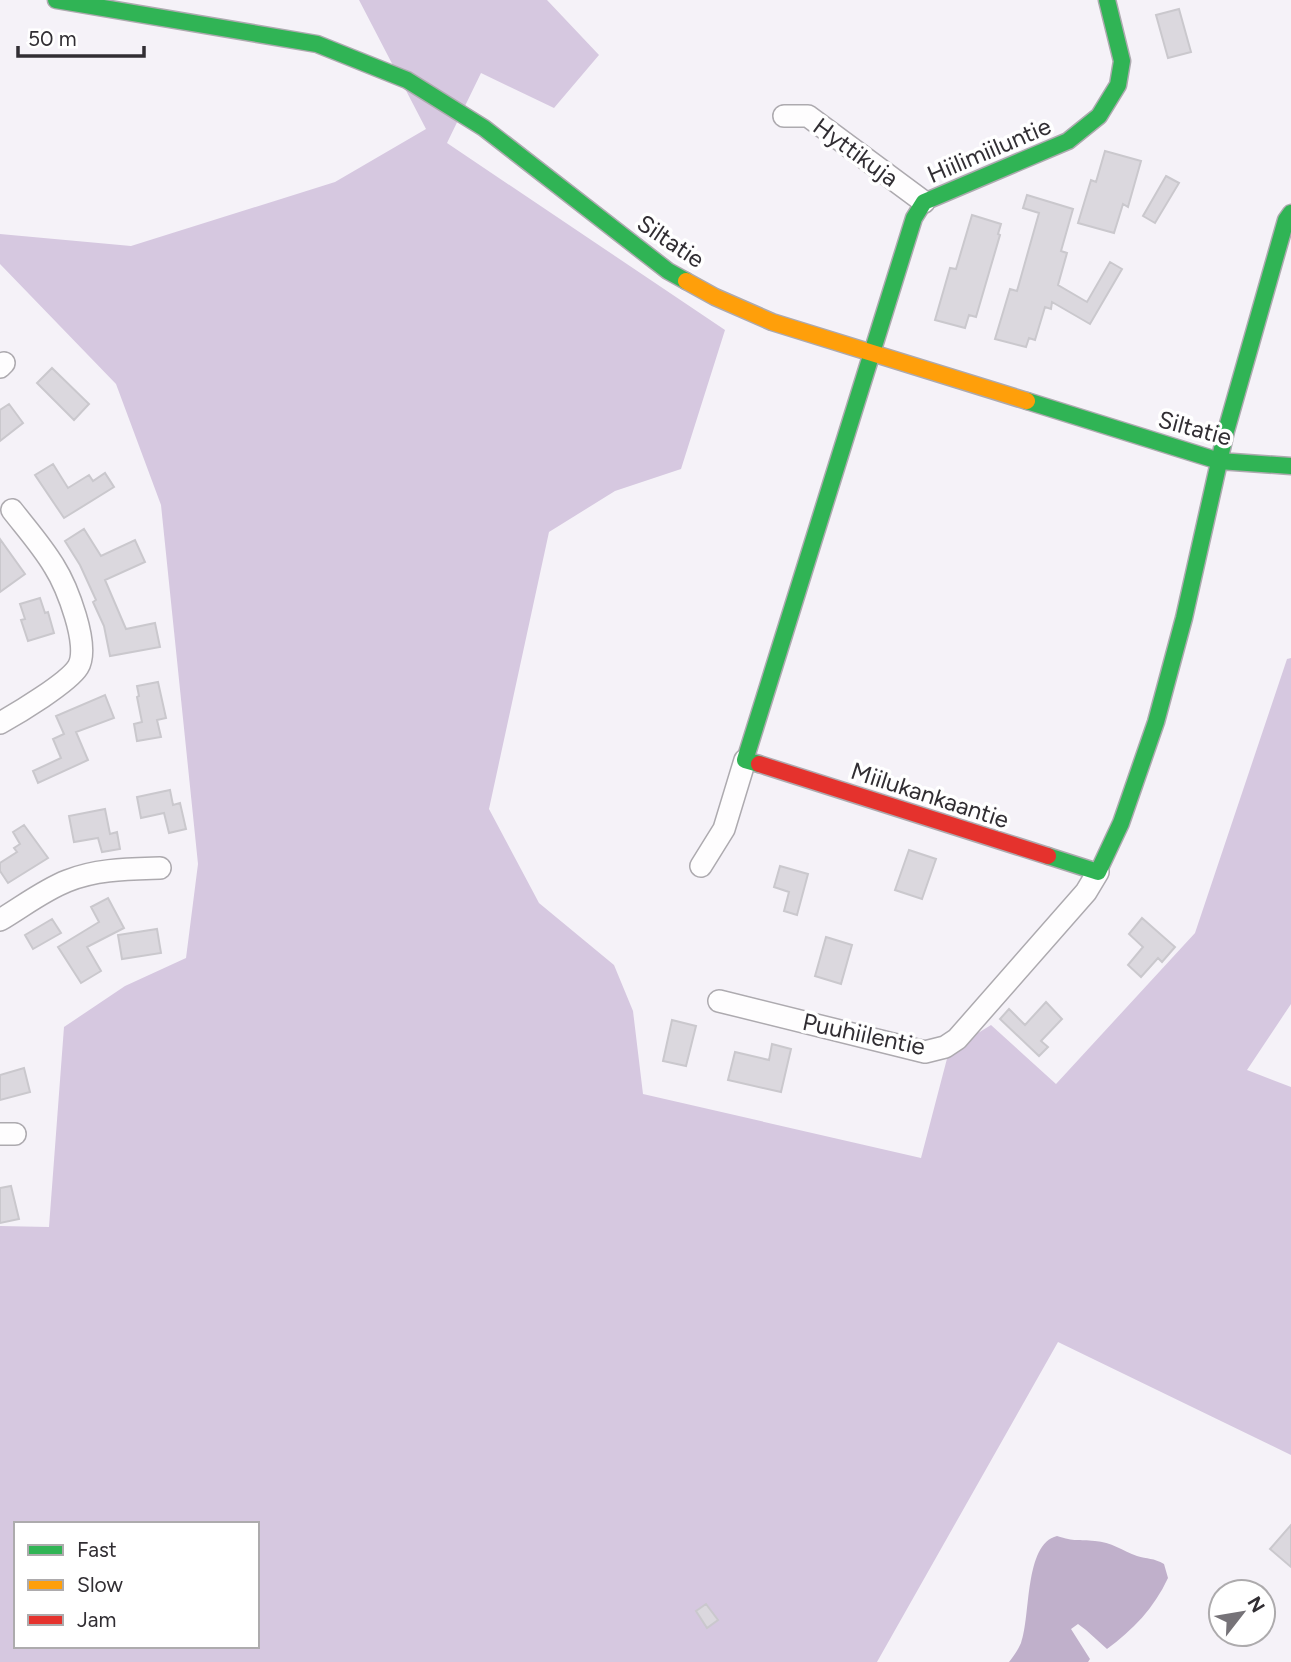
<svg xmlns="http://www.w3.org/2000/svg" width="1291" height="1662" font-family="Figtree,sans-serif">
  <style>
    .forest { fill: #d6c8e0; fill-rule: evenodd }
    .water { fill: #c0b0cb }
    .building { fill: #dbd8de; stroke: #cac8cd; stroke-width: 2 }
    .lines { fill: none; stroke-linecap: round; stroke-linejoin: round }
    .street-casing { stroke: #adaaaf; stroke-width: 24 }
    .fast-casing { stroke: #adaaaf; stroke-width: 19 }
    .slow-casing { stroke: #adaaaf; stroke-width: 19 }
    .jam-casing { stroke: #adaaaf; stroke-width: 19 }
    .street { stroke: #fefdfe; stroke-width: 21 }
    .fast { stroke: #30b455; stroke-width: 16 }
    .slow { stroke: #ff9f0a; stroke-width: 16 }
    .jam { stroke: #e5322d; stroke-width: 16 }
    .labels { text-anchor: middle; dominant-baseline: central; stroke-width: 7; stroke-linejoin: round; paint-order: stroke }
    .street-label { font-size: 24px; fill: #312e33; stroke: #fff }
  </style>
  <rect width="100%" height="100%" fill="#f5f2f8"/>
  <path class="forest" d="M359 0H547L599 55 554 108 481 73 447 143 725 330 681 469 615 491 549 532 489 809 539 903 614 965 633 1011 643 1094 921 1158 949 1051 991 1025 1056 1084 1195 933 1287 659 1291 658V1004L1247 1070 1291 1087V1455L1058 1342 877 1662H0V1226L49 1227 64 1027 125 986 186 958 198 864 161 505 116 384 0 264V234L131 246 335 182 426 129ZM16 1524H257V1646H16Z"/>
  <path class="water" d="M1057 1536C1075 1542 1078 1539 1095 1541 1111 1542 1123 1551 1137 1556 1147 1559 1154 1558 1164 1564L1168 1578C1154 1608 1133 1630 1107 1649L1086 1630 1078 1624 1071 1629 1090 1659 1088 1662H1009C1014 1656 1018 1650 1021 1643 1031 1616 1024 1544 1057 1536Z"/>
  <path class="building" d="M1179 9 1191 52 1168 58 1156 15Z
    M1105 151 1141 161 1128 207 1123 204 1114 233 1078 223 1091 180 1096 182Z
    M1166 176 1179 183 1155 223 1143 216Z
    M1027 195 1073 209 1061 251 1067 253 1058 285 1087 302 1110 262 1122 269 1090 324 1052 302 1051 309 1045 307 1035 340 1029 338 1026 347 995 339 1010 289 1017 291 1039 213 1023 208Z
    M972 215 1001 224 998 234 1000 235 976 317 969 315 965 328 935 320 950 268 956 269Z
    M52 368 89 404 74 420 37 383Z
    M9 404 23 423 0 441V410Z
    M53 464 68 488 89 475 93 481 105 473 114 487 64 518 35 475Z
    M84 529 101 556 135 540 145 562 105 580 126 629 155 623 160 647 110 656 104 626 93 602 96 600 80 565 65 541Z
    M0 539 25 574 0 592Z
    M40 598 45 613 48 612 54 633 28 641 21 620 25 619 20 604Z
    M158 682 166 718 157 720 161 737 137 741 134 724 142 722 137 697 139 696 137 686Z
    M105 695 114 718 76 732 88 760 38 783 33 771 61 758 53 739 64 734 56 716Z
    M170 790 173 805 180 803 186 829 169 833 164 813 141 818 137 797Z
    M105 809 110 834 117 832 120 849 102 852 98 838 74 842 69 816Z
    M24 825 48 858 8 883 0 871V863L17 852 14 848 20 844 13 832Z
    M909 850 936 859 922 899 895 890Z
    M780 866 808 874 797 915 784 911 789 892 774 887Z
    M108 898 124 928 87 947 101 971 81 983 58 947 99 922 91 907Z
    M1142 918 1175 947 1162 962 1158 958 1141 977 1128 965 1143 947 1129 934Z
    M52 919 61 933 33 949 25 935Z
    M157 929 161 953 122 959 118 935Z
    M826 937 852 945 841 984 815 976Z
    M1046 1002 1062 1019 1041 1041 1048 1047 1039 1056 1000 1019 1009 1009 1025 1025Z
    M672 1020 696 1026 686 1066 663 1061Z
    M772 1044 791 1049 781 1092 728 1080 735 1052 769 1060Z
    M24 1068 30 1092 0 1100V1075Z
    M11 1186 19 1219 0 1223V1188Z
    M1291 1525V1567L1270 1549Z
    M706 1604 718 1620 707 1628 696 1611Z"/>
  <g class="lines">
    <g class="street-casing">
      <path id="street" d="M784 116H808L924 202
        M0 367 4 363
        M0 723C18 713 68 683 78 667 91 646 66 585 54 566 42 546 26 528 12 510
        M701 866 724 829 745 760
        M0 920C22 907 44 890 67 881 96 869 129 869 160 868
        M719 1001 925 1052 945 1047 957 1039 1086 892 1098 872
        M0 1134H15"/>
    </g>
    <g class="fast-casing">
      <path id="fast" d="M56 0 317 44 407 80 484 128 668 271 686 281
        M1027 401 1219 461 1291 466
        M759 764 745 760 914 218 924 202 1068 141 1099 116 1118 85 1122 61 1107 0
        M1048 856 1098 872 1121 823 1156 722 1184 618 1226 431 1286 220 1291 213"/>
    </g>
    <g class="slow-casing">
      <path id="slow" d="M686 281 715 297 772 322 1027 401"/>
    </g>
    <g class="jam-casing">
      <path id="jam" d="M759 764 1048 856"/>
    </g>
    <use href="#street" class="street"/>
    <use href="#fast" class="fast"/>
    <use href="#slow" class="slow"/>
    <use href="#jam" class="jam"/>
  </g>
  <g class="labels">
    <g class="street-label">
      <text transform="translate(989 150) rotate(-23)">Hiilimiiluntie</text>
      <text transform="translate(856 152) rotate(36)">Hyttikuja</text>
      <text transform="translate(671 241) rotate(34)">Siltatie</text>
      <text transform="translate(1195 428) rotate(15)">Siltatie</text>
      <text transform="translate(930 795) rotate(18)">Miilukankaantie</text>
      <text transform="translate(864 1034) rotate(12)">Puuhiilentie</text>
    </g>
  </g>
  <rect x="14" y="1522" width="245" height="126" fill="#ffffff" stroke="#adabad" stroke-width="2"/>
  <rect x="28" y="1545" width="35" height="10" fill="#30b455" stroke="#adabad" stroke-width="2"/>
  <text x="77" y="1557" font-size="21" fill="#312e33">Fast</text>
  <rect x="28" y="1580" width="35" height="10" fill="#ff9f0a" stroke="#adabad" stroke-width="2"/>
  <text x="77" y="1592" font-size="21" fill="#312e33">Slow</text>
  <rect x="28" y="1615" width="35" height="10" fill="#e5322d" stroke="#adabad" stroke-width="2"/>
  <text x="77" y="1627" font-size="21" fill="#312e33">Jam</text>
  <g transform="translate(1242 1613) rotate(59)"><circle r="33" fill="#ffffff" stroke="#adabad" stroke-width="2"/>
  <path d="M0-5L12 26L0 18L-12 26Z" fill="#767378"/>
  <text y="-10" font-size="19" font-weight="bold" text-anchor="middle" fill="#312e33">N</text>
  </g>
  <path d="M18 46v10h126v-10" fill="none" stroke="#312e33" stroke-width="3.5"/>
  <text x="28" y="46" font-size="21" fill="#312e33" stroke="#ffffff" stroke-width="5" paint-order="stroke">50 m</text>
</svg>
